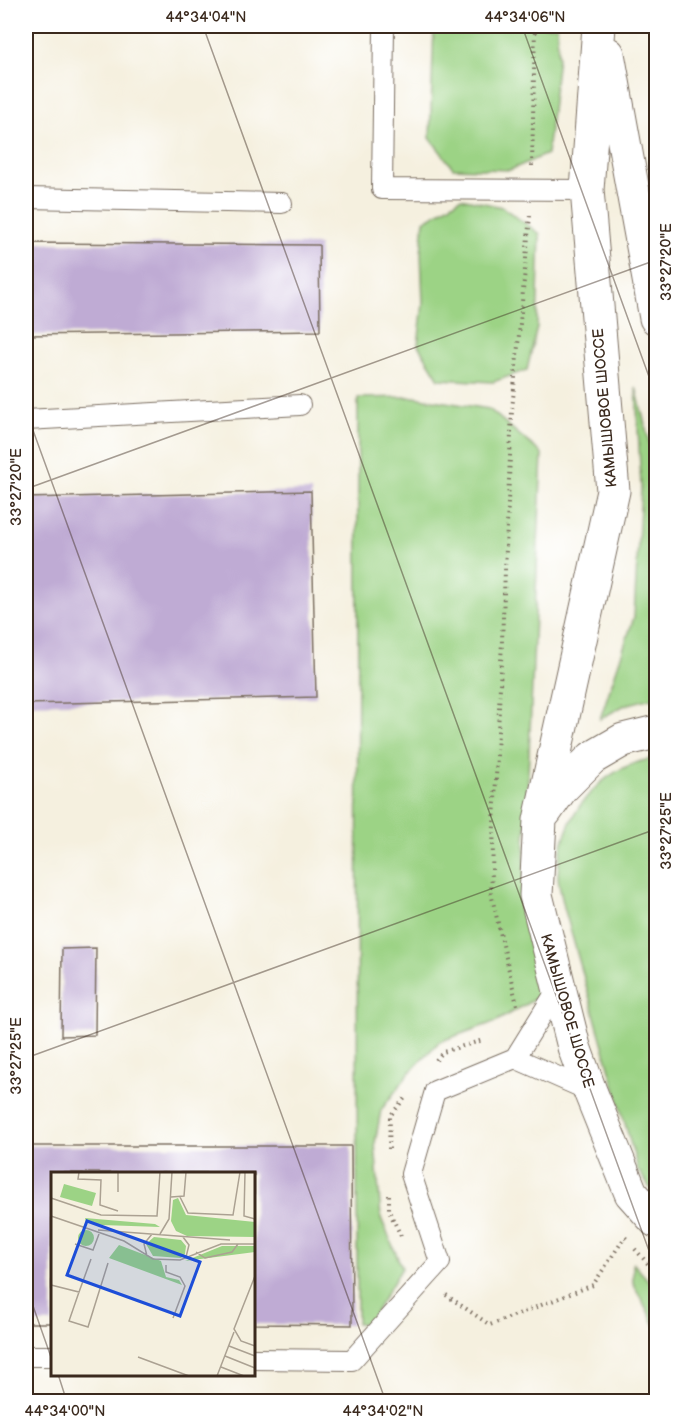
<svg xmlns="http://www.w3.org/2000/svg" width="682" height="1427" font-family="'Balsamiq Sans',sans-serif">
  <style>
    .green { fill: #9cd385; stroke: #6c7e52; stroke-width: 1.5 }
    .building { fill: #bfabd4 }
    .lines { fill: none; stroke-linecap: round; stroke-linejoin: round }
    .lane-casing { stroke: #7c6f62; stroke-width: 22 }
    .primary-casing { stroke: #7c6f62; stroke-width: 35 }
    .path { stroke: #7c6f62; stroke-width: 4; stroke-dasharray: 1.5 4.5; stroke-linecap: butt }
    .lane { stroke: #fff; stroke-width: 20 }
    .primary { stroke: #fff; stroke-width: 33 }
    .ticks { fill: none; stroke: #3b2a1e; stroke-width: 1.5; stroke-opacity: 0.45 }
    .labels { text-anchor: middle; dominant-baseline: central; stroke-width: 4.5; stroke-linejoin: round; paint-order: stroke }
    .street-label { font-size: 15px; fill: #3b2a1e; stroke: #fff }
    .inset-road { fill: none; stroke: #aba192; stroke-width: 1.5 }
    .view { fill: #1d4ed8; fill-opacity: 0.15; stroke: #1d4ed8; stroke-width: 3 }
    .inset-edge { fill: none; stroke: #3b2a1e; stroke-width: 3 }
    .neatline { fill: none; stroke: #3b2a1e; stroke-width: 2 }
    .ticks-label { font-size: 15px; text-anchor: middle; fill: #3b2a1e }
  </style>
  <rect width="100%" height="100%" fill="#fff"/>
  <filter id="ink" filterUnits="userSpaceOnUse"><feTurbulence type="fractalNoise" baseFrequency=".0167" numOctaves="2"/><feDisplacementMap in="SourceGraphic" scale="12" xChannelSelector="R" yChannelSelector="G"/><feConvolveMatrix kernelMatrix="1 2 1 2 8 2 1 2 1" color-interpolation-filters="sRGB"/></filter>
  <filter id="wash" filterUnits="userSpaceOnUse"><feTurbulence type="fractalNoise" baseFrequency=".008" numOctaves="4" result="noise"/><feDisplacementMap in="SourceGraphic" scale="24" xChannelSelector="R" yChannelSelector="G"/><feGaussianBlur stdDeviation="1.35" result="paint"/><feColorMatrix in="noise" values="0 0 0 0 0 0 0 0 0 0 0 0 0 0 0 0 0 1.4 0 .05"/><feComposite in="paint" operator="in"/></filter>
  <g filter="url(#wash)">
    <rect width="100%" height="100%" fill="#f5f0df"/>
    <path class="green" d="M434 26H557L558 57 547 154 510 170 453 168 430 138Z
      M461 198 502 207 540 234 537 327 527 370 493 382 439 379 418 345 423 304 421 253 424 221Z
      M636 387 656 471V697L625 705 600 719 634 617 641 487Z
      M414 397 489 409 542 454 524 869 540 996 497 1021 439 1042 410 1072 381 1110 375 1143 381 1218 402 1268 368 1324 357 1323 358 398Z
      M656 758V1197L638 1170 564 907C562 897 558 885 558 875 560 816 598 767 656 758Z
      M633 1263 656 1289V1327L633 1283Z"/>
    <g id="blocks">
      <path class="building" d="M26 243 319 245 320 331 26 335Z
        M311 491 316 697 26 704V498Z
        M96 948 95 1035 61 1036 62 949Z
        M26 1146H351L352 1325 254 1324V1173H52V1323H26Z"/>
    </g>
  </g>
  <g filter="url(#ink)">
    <use href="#blocks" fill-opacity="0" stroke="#7c6f62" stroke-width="1.5"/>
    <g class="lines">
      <g class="lane-casing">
        <path id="lane" d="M384 26 382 189 587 190
          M26 198 282 203
          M26 420 300 405
          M559 987 515 1058 590 1091
          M26 1356H52
          M254 1359 352 1360 440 1262 411 1174 435 1091 515 1058"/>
      </g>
      <g class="primary-casing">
        <path id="primary" d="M599 26 587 190 613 491 540 820 536 895 574 1047 590 1091 631 1193 656 1221
          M608 54 656 318
          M545 812 561 789 592 758 623 740 656 732"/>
      </g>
      <path class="path" d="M656 48V53
        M532 166 535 26
        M517 1005 491 893 512 410 530 215
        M436 1060 443 1052 483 1040
        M389 1149 390 1116 405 1098
        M389 1195V1211L401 1236
        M635 1249 656 1273
        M446 1295 490 1325 593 1285 625 1237 627 1239"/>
      <use href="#lane" class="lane"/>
      <use href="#primary" class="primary"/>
    </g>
  </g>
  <path class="ticks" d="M203 26 656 1270M522 26 656 396M26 411 386 1402M26 489 656 260M26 1058 656 829M26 1286 52 1360M58 1374 67 1402M646 1402 656 1398"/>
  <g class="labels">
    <g class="street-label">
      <text transform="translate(605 408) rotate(-95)">КАМЫШОВОЕ ШОССЕ</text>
      <text transform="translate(567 1011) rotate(74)">КАМЫШОВОЕ ШОССЕ</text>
    </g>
  </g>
  <g transform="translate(51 1172)">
    <rect width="204" height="204" fill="#f5f0df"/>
    <path d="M13 12 45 21 41 34 9 25ZM127 26 135 43 204 50V65L136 64 125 59 120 49 122 28ZM34 46 104 52 109 55 51 53 35 50ZM27 66a8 8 0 1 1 16 0a8 8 0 1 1-16 0ZM103 65 130 68 135 74 134 82 130 86 102 84 95 72ZM68 73 110 89 115 105 128 108 131 113 58 86ZM171 74H204V80L134 89Z" fill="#9cd385"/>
    <path class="inset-road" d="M28 0 27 7 50 8 49 33 67 39M194 0 193 44 204 47M67 20V0M120 25 133 24 135 0M129 25 137 41 182 43 189 0M0 26 50 43 106 44 109 0M0 44 73 69 102 87 129 88 170 72H204M47 58 179 68M109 62 118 47 121 0M132 65 138 73 135 85M24 72 42 78 48 62M145 80 154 86 181 80 187 72M96 84 93 72 101 62M115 93V100L129 105 134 114 122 146M204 104 183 157 190 169 204 174M0 113 28 120 40 87M28 120 18 149 37 155 57 91M178 174 204 184M174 184 204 196M87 185 138 204M170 195 193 204M166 204 183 160"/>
    <path class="view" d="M36 49 149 90 129 144 16 103Z"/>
    <rect width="204" height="204" class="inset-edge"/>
  </g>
  <rect width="682" height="1427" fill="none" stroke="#fff" stroke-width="66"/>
  <rect x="33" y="33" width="616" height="1361" class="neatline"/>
  <g class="ticks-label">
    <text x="206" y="22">44°34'04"N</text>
    <text x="525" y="22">44°34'06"N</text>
    <text transform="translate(666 262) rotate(-90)" y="5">33°27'20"E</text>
    <text transform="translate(16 487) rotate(-90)" y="5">33°27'20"E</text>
    <text transform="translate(666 831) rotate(-90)" y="5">33°27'25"E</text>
    <text transform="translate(16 1056) rotate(-90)" y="5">33°27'25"E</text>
    <text x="65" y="1416">44°34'00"N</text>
    <text x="383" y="1416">44°34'02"N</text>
  </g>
</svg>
